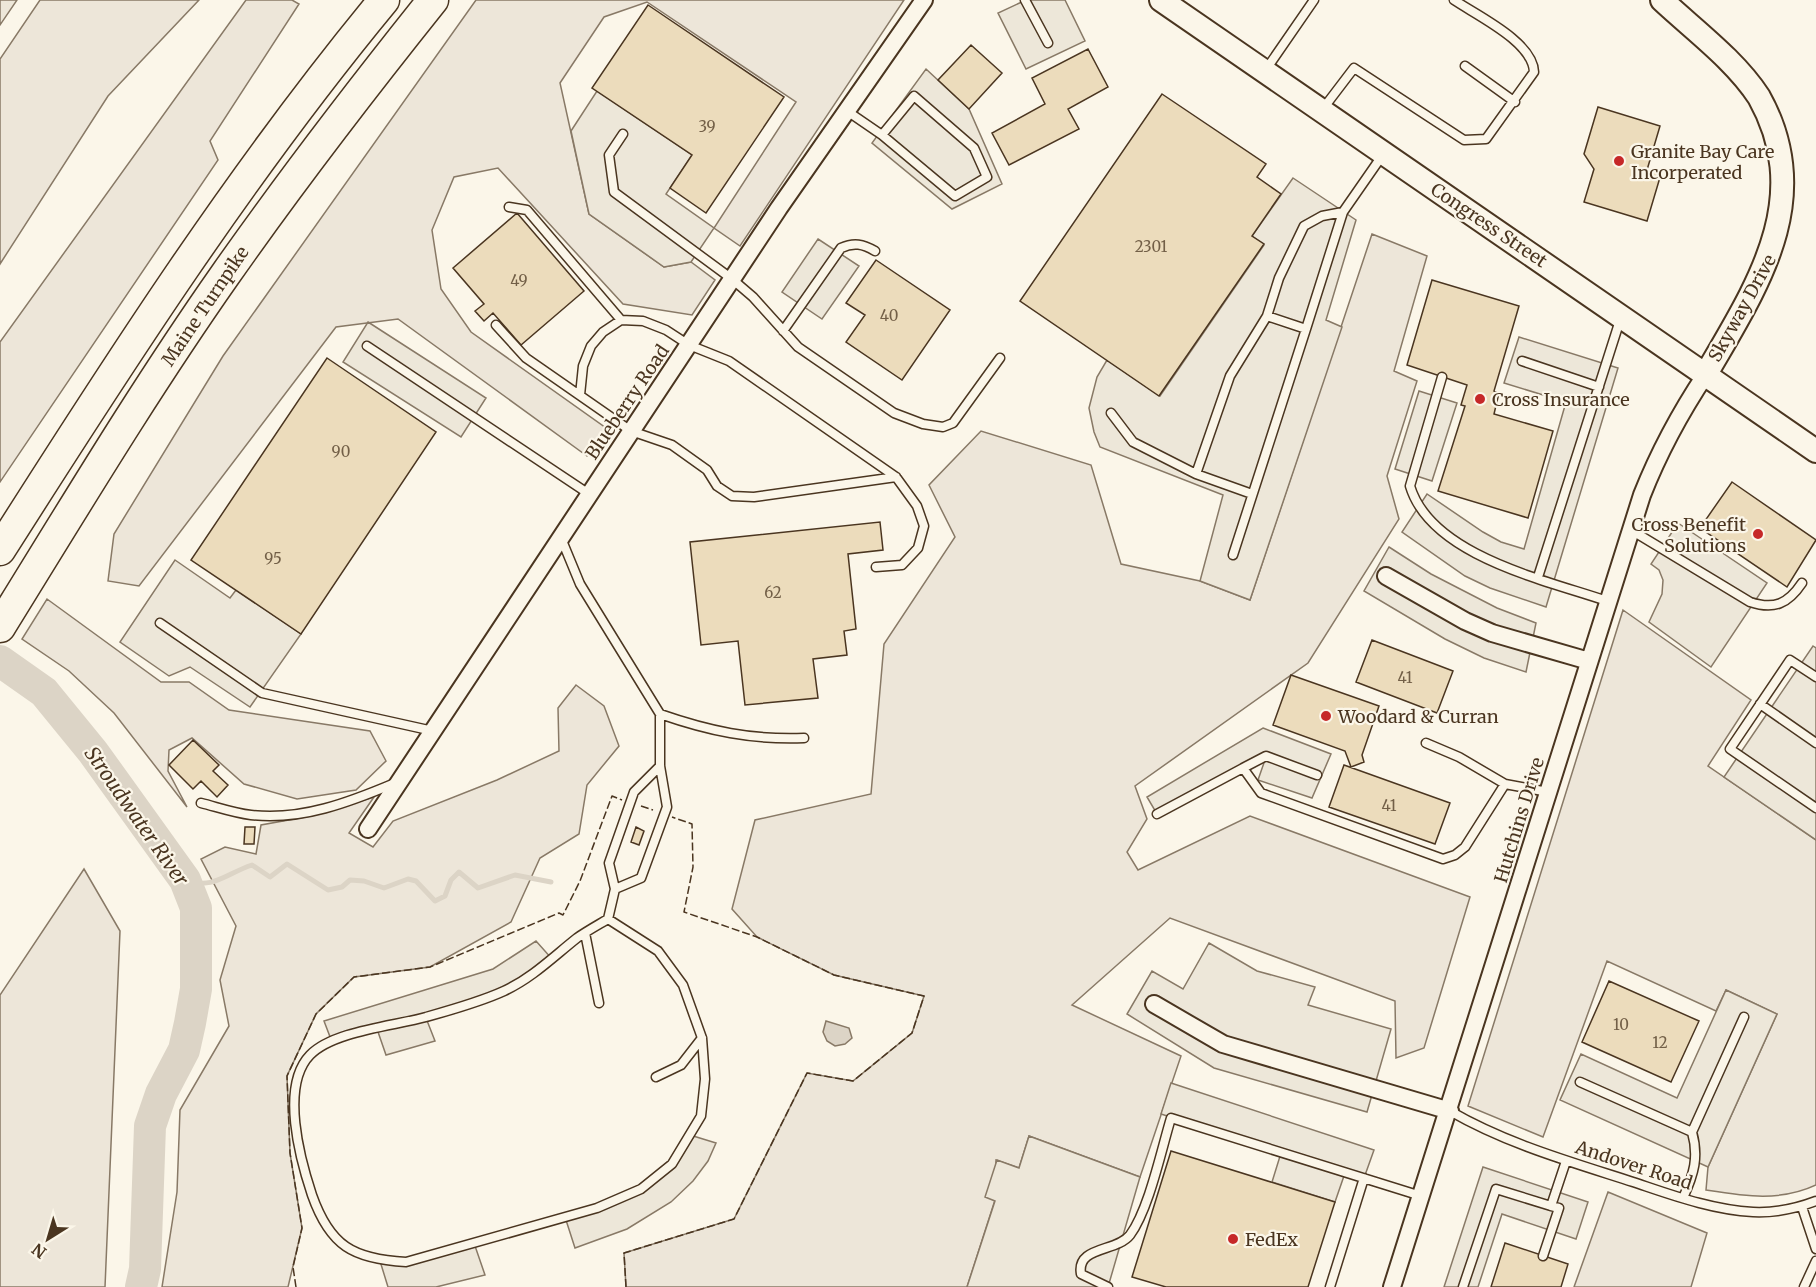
<svg xmlns="http://www.w3.org/2000/svg" width="1816" height="1287" font-family="Merriweather,serif">
  <style>
    .green { fill: #ede6d9; stroke: #887966; stroke-width: 1.5 }
    .parking { fill: #ede7d9; stroke: #887966; stroke-width: 1.5 }
    .water { fill: #dcd4c6; stroke: #887966; stroke-width: 1.5 }
    .lines { fill: none; stroke-linecap: round; stroke-linejoin: round }
    .stream { stroke: #dcd4c6; stroke-width: 5 }
    .river { stroke: #dcd4c6; stroke-width: 32 }
    .building { fill: #ecdcbc; stroke: #4a3520; stroke-width: 1.5 }
    .lane-casing { stroke: #4a3520; stroke-width: 11 }
    .street-casing { stroke: #4a3520; stroke-width: 20 }
    .secondary-casing { stroke: #4a3520; stroke-width: 26 }
    .highway-casing { stroke: #4a3520; stroke-width: 33 }
    .lane { stroke: #fbf6e9; stroke-width: 8 }
    .street { stroke: #fbf6e9; stroke-width: 16 }
    .secondary { stroke: #fbf6e9; stroke-width: 22 }
    .highway { stroke: #fbf6e9; stroke-width: 30 }
    .fence { stroke: #4a3520; stroke-width: 1.5; stroke-dasharray: 8 3; stroke-linecap: butt }
    .poi-dot { fill: #c62828; stroke: #fbf6e9; stroke-width: 2 }
    .labels { text-anchor: middle; dominant-baseline: central; stroke-width: 4.5; stroke-linejoin: round; paint-order: stroke }
    .number-label { font-size: 15px; fill: #725f47 }
    .poi-label { font-size: 18px; fill: #4a3520; stroke: #fbf6e9; text-anchor: start }
    .street-label { font-size: 18px; fill: #4a3520; stroke: #fbf6e9 }
    .water-label { font-size: 20px; font-style: italic; fill: #4a3520; stroke: #fbf6e9 }
  </style>
  <rect width="100%" height="100%" fill="#fbf6e9"/>
  <path class="green" d="M40 0H199L108 96 0 264V59Z
    M246 0H292L299 4 210 141 218 160 0 482V342Z
    M476 0H904L740 246 714 228 796 102 647 2 604 17 560 83 589 214 664 267 691 262 715 280 692 315 623 304 498 168 454 177 432 230 441 289 471 332 606 428 587 456 398 319 336 327 139 586 108 581 114 534 223 356Z
    M1372 234 1427 256 1394 371 1417 381 1387 476 1399 519 1308 663 1135 786 1147 819 1127 852 1138 870 1250 816 1470 897 1424 1048 1396 1058 1395 1001 1170 918 1072 1005 1181 1056 1140 1177 1029 1136 1019 1168 996 1160 995 1200 967 1287H626L624 1253 734 1219 807 1073 853 1081 912 1033 924 996 834 975 757 937 732 909 755 820 871 794 884 644 955 537 929 485 981 431 1091 465 1121 564 1200 581 1250 600Z
    M47 599 161 682H189L229 710 370 731 386 761 356 790 297 799 244 784 192 738 169 750 168 771 187 807 114 713 69 671 22 639Z
    M1623 610 1751 700 1708 766 1816 840V1185C1780 1202 1744 1196 1706 1190L1708 1167 1777 1014 1726 990 1716 1011 1607 961 1543 1137 1468 1106Z
    M576 685 604 706 619 746 587 785 579 834 540 858 511 922 430 967 354 977 316 1014 287 1076 290 1153 302 1228 288 1287H162L177 1192 180 1110 229 1026 220 980 236 926 201 859 225 847 256 854 261 825 311 816 374 797 349 833 373 847 393 821 497 780 559 751 558 708Z
    M84 869 120 931 105 1287H0V995Z
    M1608 1192 1707 1233 1691 1287H1574Z"/>
  <path class="parking" d="M0 0H17L0 25Z
    M1026 0H1065L1085 41 1026 69 998 13Z
    M926 69 969 109 1002 184 952 209 872 143Z
    M597 91 692 155 666 194 714 228 691 262 664 267 589 214 571 131Z
    M1293 178 1356 220 1326 320 1342 327 1250 600 1200 581 1223 495 1100 447 1094 432 1089 408 1097 377 1107 360 1160 396 1264 245 1252 236Z
    M818 239 859 266 822 319 782 292Z
    M368 322 486 398 461 437 343 362Z
    M1519 337 1618 368 1546 607 1490 588 1465 576 1402 532 1427 494 1483 532 1501 542 1524 549 1566 402 1504 383Z
    M1419 391 1457 403 1432 481 1395 469Z
    M1678 523 1767 583 1711 667 1649 622 1662 594 1663 580 1659 570 1651 564Z
    M1389 547 1431 574 1497 608 1536 623 1526 672 1484 658 1445 639 1364 591Z
    M175 560 230 598 236 590 301 634 250 707 190 667 169 676 120 642Z
    M1813 646 1816 648V840L1724 777Z
    M1263 728 1331 754 1312 798 1258 780 1266 757 1157 814 1147 797Z
    M536 941 553 960 504 991 426 1018 435 1041 386 1055 377 1029 332 1042 324 1021 493 969Z
    M1209 943 1257 971 1315 987 1308 1005 1391 1029 1367 1112 1214 1068 1127 1014 1152 971 1183 989Z
    M1726 990 1777 1014 1708 1167 1560 1100 1581 1054 1677 1098Z
    M1171 1083 1374 1150 1364 1178 1345 1173 1335 1202 1272 1182 1281 1153 1161 1114Z
    M690 1135 716 1143 708 1161 693 1181 671 1202 627 1229 575 1248 565 1217 641 1189 672 1164Z
    M1029 1136 1140 1177 1108 1287H967L995 1201 985 1197 997 1160 1019 1168Z
    M1483 1167 1588 1202 1576 1239 1502 1214 1478 1287H1444Z
    M474 1243 485 1275 436 1287H388L380 1261 406 1262Z"/>
  <path class="water" d="M826 1021 849 1028 852 1038 845 1044 835 1046 827 1041 823 1032Z"/>
  <g class="lines">
    <path class="stream" d="M185 880C214 890 225 874 252 865L270 877 287 864 328 890 342 887 350 880 364 881 384 888 408 879 416 881 435 901 445 896 451 880 459 872 478 888 515 875 551 882"/>
    <path class="river" d="M0 661 44 692 93 752 185 880 196 908V989L190 1023 184 1050 161 1094 150 1126 145 1269 141 1287"/>
  </g>
  <path class="building" d="M648 5 784 97 706 213 670 188 692 155 592 88Z
    M971 45 1002 73 969 109 938 80Z
    M1088 49 1108 87 1068 109 1079 129 1009 165 992 133 1045 104 1032 78Z
    M1162 94 1266 164 1257 177 1281 194 1252 236 1264 244 1159 396 1020 301Z
    M1598 107 1660 126 1647 170 1661 174 1647 221 1584 202 1594 169 1584 154Z
    M517 213 584 291 521 345 493 313 484 321 475 311 484 304 453 268Z
    M876 260 950 310 902 380 846 342 865 315 846 303Z
    M1432 280 1519 306 1494 391 1499 393 1494 414 1553 431 1528 518 1438 491 1465 406 1461 405 1467 385 1407 365Z
    M327 358 436 432 301 634 191 560Z
    M1732 482 1816 540 1787 587 1700 528Z
    M880 522 883 550 848 554 856 629 844 631 847 655 813 659 818 698 745 705 738 641 701 645 690 542Z
    M1372 640 1453 671 1437 713 1356 682Z
    M1291 675 1379 706 1362 755 1364 762 1351 767 1345 751 1273 725Z
    M193 740 219 765 213 771 228 785 217 797 201 781 193 789 169 765Z
    M1344 765 1450 803 1435 844 1329 807Z
    M245 827H255L254 844H244Z
    M636 827 644 831 639 845 631 842Z
    M1609 981 1699 1021 1671 1082 1582 1042Z
    M1171 1151 1335 1202 1308 1287H1166L1132 1277Z
    M1505 1243 1568 1264 1561 1287H1491Z"/>
  <g class="lines">
    <g class="lane-casing">
      <path id="lane" d="M1025 0 1048 43
        M1465 66 1515 102
        M1265 71 1314 0
        M1322 110 1354 68 1464 140 1486 139 1534 72C1533 42 1478 16 1454 0
        M847 111 882 135 955 196 987 177 974 148 914 96 882 135
        M623 134 609 155 614 192 732 279 753 297 798 347 894 413 923 424 943 427 953 423 1000 358
        M509 207 527 210 621 320
        M1267 316 1306 329 1343 212 1384 153
        M496 325 526 358 631 431 672 445 707 470 717 486 732 496 754 497 896 477
        M783 331 841 248C854 242 863 244 875 251
        M367 346 589 494
        M1522 361 1599 387
        M1442 377 1410 486C1431 556 1546 580 1607 601
        M580 395 583 366 591 346 603 332 621 320 643 321 666 330 689 345 729 361 896 477 917 506 924 526 918 548 902 565 876 567
        M1111 413 1133 442 1196 474
        M1252 494 1196 474 1230 376 1267 316 1279 278 1304 226 1322 216 1343 212
        M1631 530 1750 602C1774 610 1788 604 1802 583
        M561 538 580 584 660 714V766L667 807 641 878 615 889
        M1233 555 1306 329
        M1538 577 1621 317
        M160 623 262 693 433 731
        M1816 677 1790 660 1730 749 1816 808
        M1760 704 1816 743
        M660 714C709 731 751 740 804 738
        M1426 743 1459 757 1505 784 1548 792
        M1243 768 1266 756 1317 775
        M201 803C217 807 234 813 251 815 301 821 350 802 395 783
        M1157 814 1243 768 1261 793 1443 859 1455 855 1465 847 1505 784
        M608 919 658 951 683 985 702 1038 705 1079 701 1116 672 1164 641 1189 597 1208 406 1262C353 1259 330 1246 312 1195 300 1159 280 1086 310 1055 333 1031 394 1026 426 1017 451 1010 480 1002 504 991 532 978 553 957 577 938 587 931 598 925 608 919L615 889 609 863 634 792 660 766
        M585 933 599 1003
        M656 1077 681 1065 702 1038
        M1580 1082 1692 1132C1699 1157 1694 1174 1683 1198
        M1450 1111C1507 1144 1571 1162 1633 1182 1672 1195 1712 1210 1753 1212 1775 1213 1795 1209 1816 1201
        M1692 1132 1744 1017
        M1802 1207 1816 1249
        M1543 1256 1559 1208 1551 1206 1566 1161
        M1108 1287 1081 1274C1076 1246 1117 1252 1130 1235 1149 1209 1161 1151 1171 1118L1421 1196
        M1330 1287 1364 1178
        M1463 1287 1496 1189 1551 1206
        M1804 1287 1816 1261"/>
    </g>
    <g class="street-casing">
      <path id="street" d="M1386 576 1465 621 1492 633 1589 661
        M368 829 779 208 924 0
        M1154 1004 1223 1044 1450 1111
        M1392 1287 1642 495C1659 452 1680 413 1706 374"/>
    </g>
    <g class="secondary-casing">
      <path id="secondary" d="M1161 0 1816 451
        M1662 0C1694 30 1735 60 1759 97 1816 199 1757 286 1706 374"/>
    </g>
    <g class="highway-casing">
      <path id="highway" d="M0 550C120 361 241 173 384 0
        M0 627C73 509 145 389 225 275 291 181 361 90 433 0"/>
    </g>
    <use href="#lane" class="lane"/>
    <use href="#street" class="street"/>
    <use href="#secondary" class="secondary"/>
    <use href="#highway" class="highway"/>
    <path class="fence" d="M641 806 653 810
      M296 1287 293 1267 302 1228 290 1153 287 1076 316 1014 354 977 430 967 559 913 563 915 580 881 612 796 622 800
      M626 1287 624 1253 734 1219 807 1073 853 1081 912 1033 924 996 834 975 757 937 684 912 693 867 692 824 672 817"/>
  </g>
  <g class="poi-dot">
    <circle cx="1619" cy="161" r="6"/>
    <circle cx="1480" cy="399" r="6"/>
    <circle cx="1758" cy="534" r="6"/>
    <circle cx="1326" cy="716" r="6"/>
    <circle cx="1233" cy="1239" r="6"/>
  </g>
  <g class="labels">
    <g class="number-label">
      <text x="707" y="126">39</text>
      <text x="1151" y="246">2301</text>
      <text x="519" y="280">49</text>
      <text x="889" y="315">40</text>
      <text x="341" y="451">90</text>
      <text x="273" y="558">95</text>
      <text x="773" y="592">62</text>
      <text x="1405" y="677">41</text>
      <text x="1389" y="805">41</text>
      <text x="1621" y="1024">10</text>
      <text x="1660" y="1042">12</text>
    </g>
    <g class="poi-label">
      <text x="1631" y="151">Granite Bay Care<tspan x="1631" dy="21">Incorperated</tspan></text>
      <text x="1492" y="399">Cross Insurance</text>
      <text x="1746" y="524" text-anchor="end">Cross Benefit<tspan x="1746" dy="21">Solutions</tspan></text>
      <text x="1338" y="716">Woodard &amp; Curran</text>
      <text x="1245" y="1239">FedEx</text>
    </g>
    <g class="street-label">
      <text transform="translate(1489 225) rotate(34)">Congress Street</text>
      <text transform="translate(205 306) rotate(-56)">Maine Turnpike</text>
      <text transform="translate(1742 308) rotate(-61)">Skyway Drive</text>
      <text transform="translate(627 402) rotate(-56)">Blueberry Road</text>
      <text transform="translate(1519 820) rotate(-73)">Hutchins Drive</text>
      <text transform="translate(1634 1165) rotate(18)">Andover Road</text>
    </g>
    <g class="water-label">
      <text transform="translate(137 816) rotate(55)">Stroudwater River</text>
    </g>
  </g>
  <g transform="translate(48 1239) rotate(217)" stroke="#fbf6e9" stroke-width="4.5" paint-order="stroke">
  <path d="M0-4.5L10 22L0 15L-10 22Z" fill="#4a3520"/>
  <text y="-9" font-size="16" font-weight="bold" text-anchor="middle" fill="#4a3520">N</text>
  </g>
</svg>
